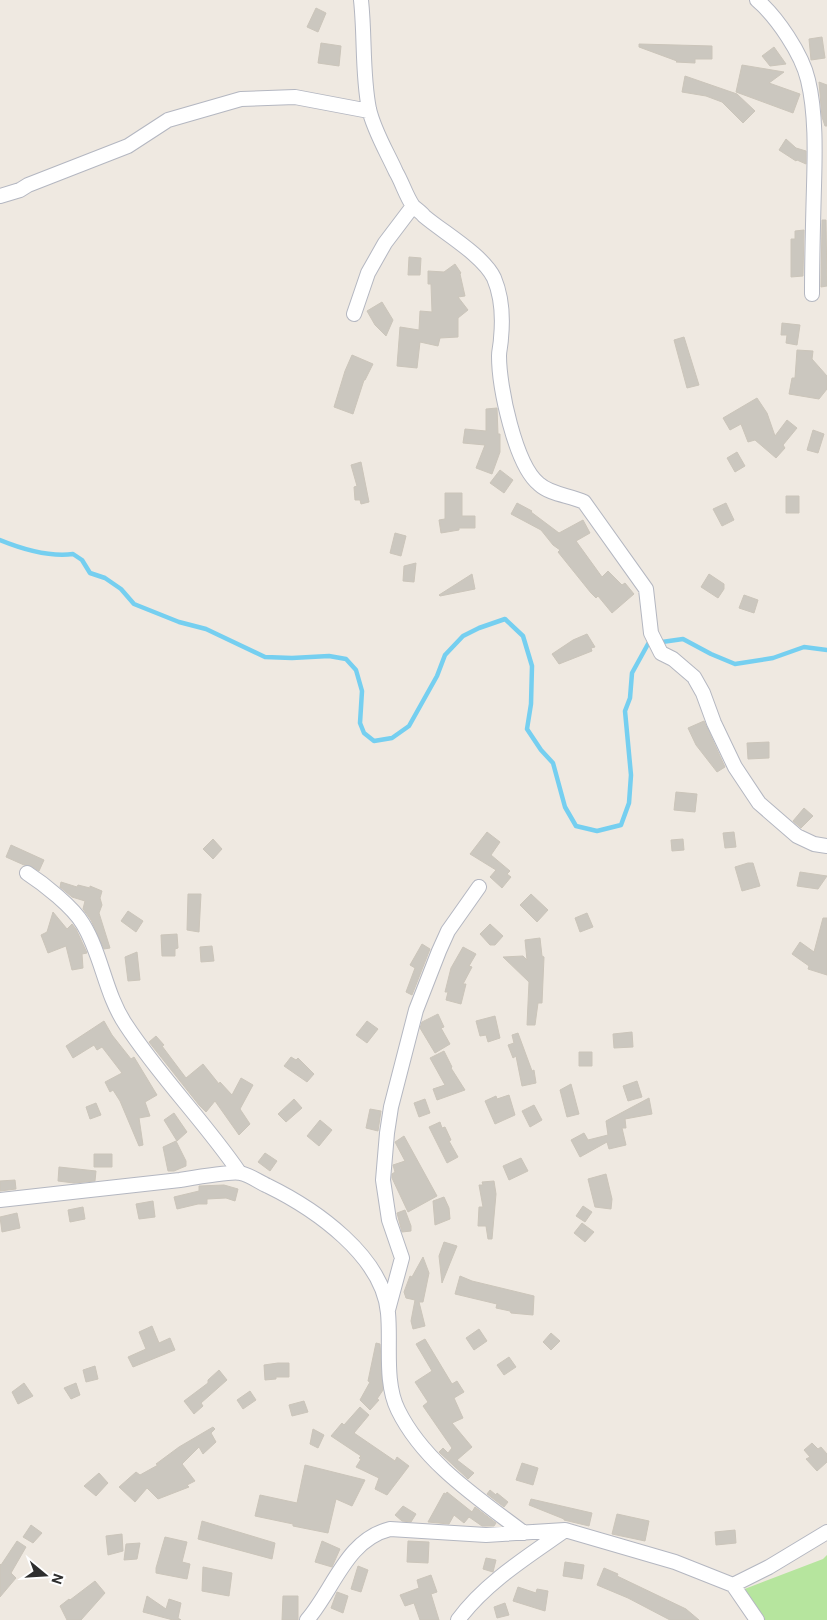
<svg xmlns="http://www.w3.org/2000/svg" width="827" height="1620" font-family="Roboto,sans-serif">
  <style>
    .green { fill: #b6e59e }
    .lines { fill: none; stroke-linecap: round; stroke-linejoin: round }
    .stream { stroke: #75cff0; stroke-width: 4.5 }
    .building { fill: #cbc7bf; stroke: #cbc5ba }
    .minor-casing { stroke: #b4b7c1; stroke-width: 16 }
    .minor { stroke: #fff; stroke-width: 14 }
  </style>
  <rect width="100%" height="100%" fill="#efe9e1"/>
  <path class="green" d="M827 1555V1620H759L742 1590 823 1559Z"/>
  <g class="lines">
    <path class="stream" d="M0 540C22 549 49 557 73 554L82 560 90 573 105 578 121 589 134 604 179 622 206 629 265 657 292 658 329 656 346 659 356 670 362 691 360 723 364 733 374 741 392 738 409 726 437 676 445 655 463 636 479 628 505 619 523 636 532 666 531 704 527 729 541 750 553 763 565 807 576 826 597 831 621 825 629 803 631 775 625 711 630 698 632 673 648 644 683 639 711 654 735 664 773 658 804 647 827 650"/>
  </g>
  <path class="building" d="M316 8 326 13 318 32 307 27Z
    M822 37 825 58 811 60 809 39Z
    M321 43 341 46 339 66 318 63Z
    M639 44 712 46V59H695V63L676 62 677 61 639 47Z
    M774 47 786 64 770 66 762 56Z
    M742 65 784 72 769 83 800 94 793 113 736 92Z
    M685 76 737 94 755 111 743 123 722 102 706 96 682 92Z
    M819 82 827 85V126H825L822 117Z
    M786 139 796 148 806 151V164L797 160 796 161 779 150Z
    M822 220H826L827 286 821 287Z
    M804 230 803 276 791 277V239H795V231Z
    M409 257 421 258 420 275H408Z
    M455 264 461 273 460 274 465 296 458 297 468 310 458 318V337L440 338 438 346 420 342 417 368 397 366 400 327 419 330 420 311 432 312 431 284H428V271L444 272Z
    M382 302 393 320 386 336 375 325 367 311Z
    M782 323 800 325 797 345 786 343 787 335H781Z
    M684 337 699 385 687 388 674 340Z
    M797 350 813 351 812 359 827 376V389L819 399 789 394 792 378H795Z
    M352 355 373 364 365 380H364L353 414 334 407 345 371Z
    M757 398 767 413 775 436 787 420 797 428 783 445 785 448 776 458 755 440 748 442 741 424 730 430 723 418Z
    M497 408 498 434H500V452L492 474 476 468 485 445 463 443 465 429 486 431V409Z
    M813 430 824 434 818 453 807 450Z
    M737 452 745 466 735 472 727 458Z
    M361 462 369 502 361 504 360 500H355L354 487 357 486 351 465Z
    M500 470 513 480 504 493 490 483Z
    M445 493H462V516H475V528H459V530L441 533 439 520 445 519Z
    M786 496H799V513H786Z
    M517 503 532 511 531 512 559 533 583 520 590 533 576 541 602 577 608 571 622 585 625 583 634 594 612 613 598 596 596 598 591 593 558 552 560 550 553 545 541 530 511 514Z
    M726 503 734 520 722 526 713 509Z
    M395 533 406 536 401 556 390 553Z
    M416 563 414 582 403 581 404 566Z
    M472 574 475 589 440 596 439 595Z
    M709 574 724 584V589L718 598 701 587Z
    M744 595 758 600 754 613 739 608Z
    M587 634 595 647 591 648 592 651 559 664 552 654 573 640Z
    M704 721 725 767 717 772 696 745 688 728Z
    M769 742V758L748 759 747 743Z
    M676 792 697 794 695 812 674 810Z
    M804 808 813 816 801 828 793 821Z
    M487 832 500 842 491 855 510 871 507 874 511 877 502 888 490 877 496 870 470 854Z
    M734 832 736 847 725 848 723 833Z
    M213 839 222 849 213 859 203 849Z
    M683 839 684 850 672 851 671 840Z
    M11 845 44 860 39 871 31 866 24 865 6 857Z
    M748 863H753L760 886 742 891 735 867Z
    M800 872 827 876 818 889 797 886Z
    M61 882 77 887 78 885 90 888V886L102 891 100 898 102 905 99 913 110 948 104 949 91 920 83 909 85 901 72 897 60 887Z
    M188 894H201L199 932 187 930Z
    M531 894 548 910 537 922 520 905Z
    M128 911 143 921 136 932 121 921Z
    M53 912 67 929 72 924 76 929 87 953 82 954 83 968 72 970 66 946 48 953 41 935 47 932Z
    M587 913 593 927 580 932 575 918Z
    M823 918H827V975L808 969 809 966 792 954 800 942 814 952Z
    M490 924 503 936 495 945H490L480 934Z
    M177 934 178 948 175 949V956H162L161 935Z
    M540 938 542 956 544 957 542 1003H538L535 1025H527L529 982 503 957 523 956 527 960 525 940Z
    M422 944 430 949 412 995 406 992 415 968 410 965Z
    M212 946 214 961 201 962 200 947Z
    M463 947 476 954 469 966 472 967 463 984H466L461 1004 446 1000 448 992H445L451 968Z
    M137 952 140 980 128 981 125 957Z
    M438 1014 444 1027 441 1028 450 1044 435 1053 420 1028 422 1022Z
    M495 1016 500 1038 488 1042 486 1035 480 1036 476 1021Z
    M104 1021 112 1035 131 1059 134 1057 157 1095 145 1102 150 1116 139 1118 143 1145 139 1146 120 1101 113 1090 110 1092 105 1082 122 1073 102 1047 97 1050 94 1045 73 1058 66 1046Z
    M367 1021 378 1029 367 1043 356 1035Z
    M632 1032 633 1047 614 1048 613 1034Z
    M518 1033 532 1071 534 1070 536 1083 522 1086 516 1056 513 1058 508 1045 514 1043 512 1035Z
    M156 1036 164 1045 162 1046 186 1078 203 1064 219 1084 220 1082 232 1095 241 1078 253 1085 240 1109 250 1124 239 1135 215 1101 206 1112 199 1105 149 1042Z
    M444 1051 452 1067 451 1068 465 1090 437 1100 433 1089 445 1085 430 1058Z
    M579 1052H592V1066H579Z
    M291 1057 296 1060 298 1058 314 1074 307 1082 284 1066Z
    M637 1081 642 1097 628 1101 623 1086Z
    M571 1084 579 1114 567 1117 560 1090Z
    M509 1095 515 1115 495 1124 485 1101 496 1096 497 1099Z
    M649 1098 652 1114 625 1119 626 1128H622L626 1145 609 1149 607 1142 580 1157 571 1140 584 1133 588 1140 608 1135 606 1121Z
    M294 1099 302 1108 286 1122 278 1114Z
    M425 1099 430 1113 419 1117 414 1103Z
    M96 1103 101 1115 90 1119 86 1107Z
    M534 1105 542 1120 530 1127 522 1111Z
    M370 1109 381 1111 378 1131 366 1128Z
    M174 1113 187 1132 177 1141 164 1120Z
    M320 1120 332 1130 319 1146 307 1136Z
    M440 1122 442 1128 445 1127 451 1140 449 1141 458 1157 447 1163 429 1127Z
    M404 1136 437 1196 408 1212 392 1178V1174L395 1172 393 1165 405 1161 395 1142Z
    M176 1141 186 1161V1166L174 1171H168L163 1147Z
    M265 1153 277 1161 270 1171 258 1162Z
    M94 1154H112V1167H94Z
    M521 1158 528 1171 509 1180 503 1166Z
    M59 1167 96 1171 95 1181 74 1183 58 1181Z
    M606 1174 612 1199 611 1209 595 1207 588 1179Z
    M15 1180 16 1189 0 1191V1181Z
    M494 1181 496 1194 492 1239H488L486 1226H478L479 1207H483L479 1185H483L482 1182Z
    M224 1185 238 1189 235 1201 226 1198 207 1199V1204H198L177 1209 174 1197 199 1191V1186Z
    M444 1197 449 1208 450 1219 435 1225 433 1201Z
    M153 1201 155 1217 139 1219 136 1204Z
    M583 1206 592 1212 585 1222 576 1216Z
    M83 1207 85 1219 70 1222 68 1210Z
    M405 1210 411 1226V1231L402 1232 397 1213Z
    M17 1213 20 1228 2 1232 0 1217Z
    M582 1223 594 1232 585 1242 574 1233Z
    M444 1242 457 1246 442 1283 439 1256Z
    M423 1257 429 1273 423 1302H419L425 1326 413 1329 411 1321 415 1300 406 1298 404 1292 410 1276 412 1277Z
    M460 1276 472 1281 534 1296 533 1315 511 1313 510 1311 496 1308 497 1304 455 1294Z
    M152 1326 159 1343 170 1338 175 1350 133 1367 128 1357 146 1349 139 1332Z
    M479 1329 487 1341 474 1350 466 1338Z
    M551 1333 560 1341 551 1350 543 1342Z
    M425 1339 452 1384 457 1381 464 1392 454 1398 463 1418 452 1423 472 1447 457 1460 474 1473 468 1479 439 1452 443 1448 448 1453 452 1448 423 1406 428 1402 415 1382 432 1371 416 1344Z
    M376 1343 380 1344 383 1390 377 1399 379 1400 370 1410 360 1400 370 1382 368 1381Z
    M509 1357 516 1367 504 1375 497 1365Z
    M278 1363H289V1377H276V1379L265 1380 264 1365Z
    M95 1366 98 1379 86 1382 83 1370Z
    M219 1370 227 1380 201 1403 203 1406 194 1414 184 1401 208 1383V1380Z
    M24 1383 33 1396 18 1404 12 1392Z
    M76 1383 80 1395 71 1399 64 1388Z
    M250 1391 256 1400 243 1409 237 1400Z
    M304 1401 308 1412 292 1416 289 1405Z
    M360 1407 369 1415 354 1433 395 1461 397 1457 409 1466 387 1495 375 1489 379 1478 356 1467 361 1459 359 1458 361 1456 331 1436 342 1423 344 1425Z
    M213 1427 215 1429 211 1433 216 1442 203 1454 199 1447 182 1464 195 1481 187 1485 189 1487 158 1499 147 1488 135 1502 119 1487 136 1472 140 1475 158 1465 156 1464 179 1447Z
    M313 1429 324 1435 318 1448 310 1444Z
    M812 1443 818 1449 821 1447 827 1454V1462L817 1471 806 1459 810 1457 804 1450Z
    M522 1463 538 1468 533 1485 516 1480Z
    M305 1465 365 1480 352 1506 336 1499 328 1533 293 1526V1524L255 1516 260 1495 297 1503Z
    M99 1473 108 1483 96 1496 84 1486Z
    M490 1490 496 1495 497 1493 508 1502 504 1507 487 1494Z
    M447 1492 472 1512 475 1507 496 1523 494 1526H482L469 1517 464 1523 454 1515 449 1524 428 1522 444 1493 446 1494Z
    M531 1499 592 1513 589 1526 564 1520V1519L529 1505Z
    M403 1506 416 1514 411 1522 402 1521 395 1515Z
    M617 1514 649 1521 645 1541 612 1534Z
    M202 1521 275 1543 272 1559 198 1539Z
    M31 1525 42 1533 33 1543 23 1537Z
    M735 1530 736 1543 716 1545 715 1532Z
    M122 1534 123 1551 108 1555 106 1536Z
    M165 1537 187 1542 182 1562 190 1564 187 1579 156 1573V1568Z
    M17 1541 26 1547 11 1573 16 1578 0 1597V1564L1 1565Z
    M322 1541 340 1549 332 1567 315 1562Z
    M408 1541 429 1542 428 1563 407 1562Z
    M140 1543 137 1559 124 1560 126 1544Z
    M486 1558 496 1560 493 1572 483 1569Z
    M565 1562 584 1565 582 1579 563 1576Z
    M358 1566 368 1570 361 1592 351 1589Z
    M203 1567 232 1573 229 1596 202 1591Z
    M604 1568 618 1574 617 1576 686 1609 699 1620H670L628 1598 597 1585Z
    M431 1575 437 1592 431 1594 439 1620H420L414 1603 405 1606 400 1595 419 1588 417 1580Z
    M95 1581 105 1593 81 1620H67L60 1606 69 1599 70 1600Z
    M518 1587 536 1593 537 1589 548 1591 545 1611 513 1601Z
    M337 1592 348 1596 343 1613 331 1608Z
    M147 1596 166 1609 169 1599 181 1603 178 1618 181 1620H173L143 1612Z
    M283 1596H298V1620H282Z
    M505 1603 509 1615 497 1618 494 1607Z"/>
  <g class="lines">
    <g class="minor-casing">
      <path id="minor" d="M361 0C365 36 362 74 369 109 374 131 387 152 396 172 402 182 406 196 413 206 416 209 421 212 424 216 444 233 483 255 494 278 502 297 503 318 501 338 501 344 499 350 499 356 499 386 515 465 539 484 551 495 570 495 584 502L646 589 651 633 661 653 673 659 694 677 703 693 714 723 735 767 759 803 797 836 814 844 827 846
        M757 0C777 17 802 54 808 80 816 113 815 152 814 186 813 222 812 258 812 294
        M0 196 20 190 28 185 128 146 168 120 241 99 295 97 369 111
        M354 314 368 273 385 243 413 206
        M27 873C44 884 73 907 83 924 102 955 105 994 126 1025 160 1077 204 1121 239 1172
        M0 1200C60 1193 120 1187 180 1180 192 1178 232 1171 240 1173 250 1175 259 1182 268 1186 315 1209 383 1256 388 1313 391 1343 384 1382 398 1410 424 1463 478 1498 524 1533
        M388 1310 402 1258 389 1220 383 1180 387 1133 391 1107 416 1010 439 951 448 931 479 887
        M733 1585 757 1620
        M307 1620C334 1589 346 1540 390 1529L486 1535 565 1530 675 1562 733 1585 769 1567 827 1532
        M458 1620C485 1583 527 1557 564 1531"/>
    </g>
    <use href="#minor" class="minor"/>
  </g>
  <g transform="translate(45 1575) rotate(108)" stroke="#ffffff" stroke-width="4" paint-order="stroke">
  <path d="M0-4L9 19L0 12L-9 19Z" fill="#2e2e2e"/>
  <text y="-8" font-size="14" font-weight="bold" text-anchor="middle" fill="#2e2e2e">N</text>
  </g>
</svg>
